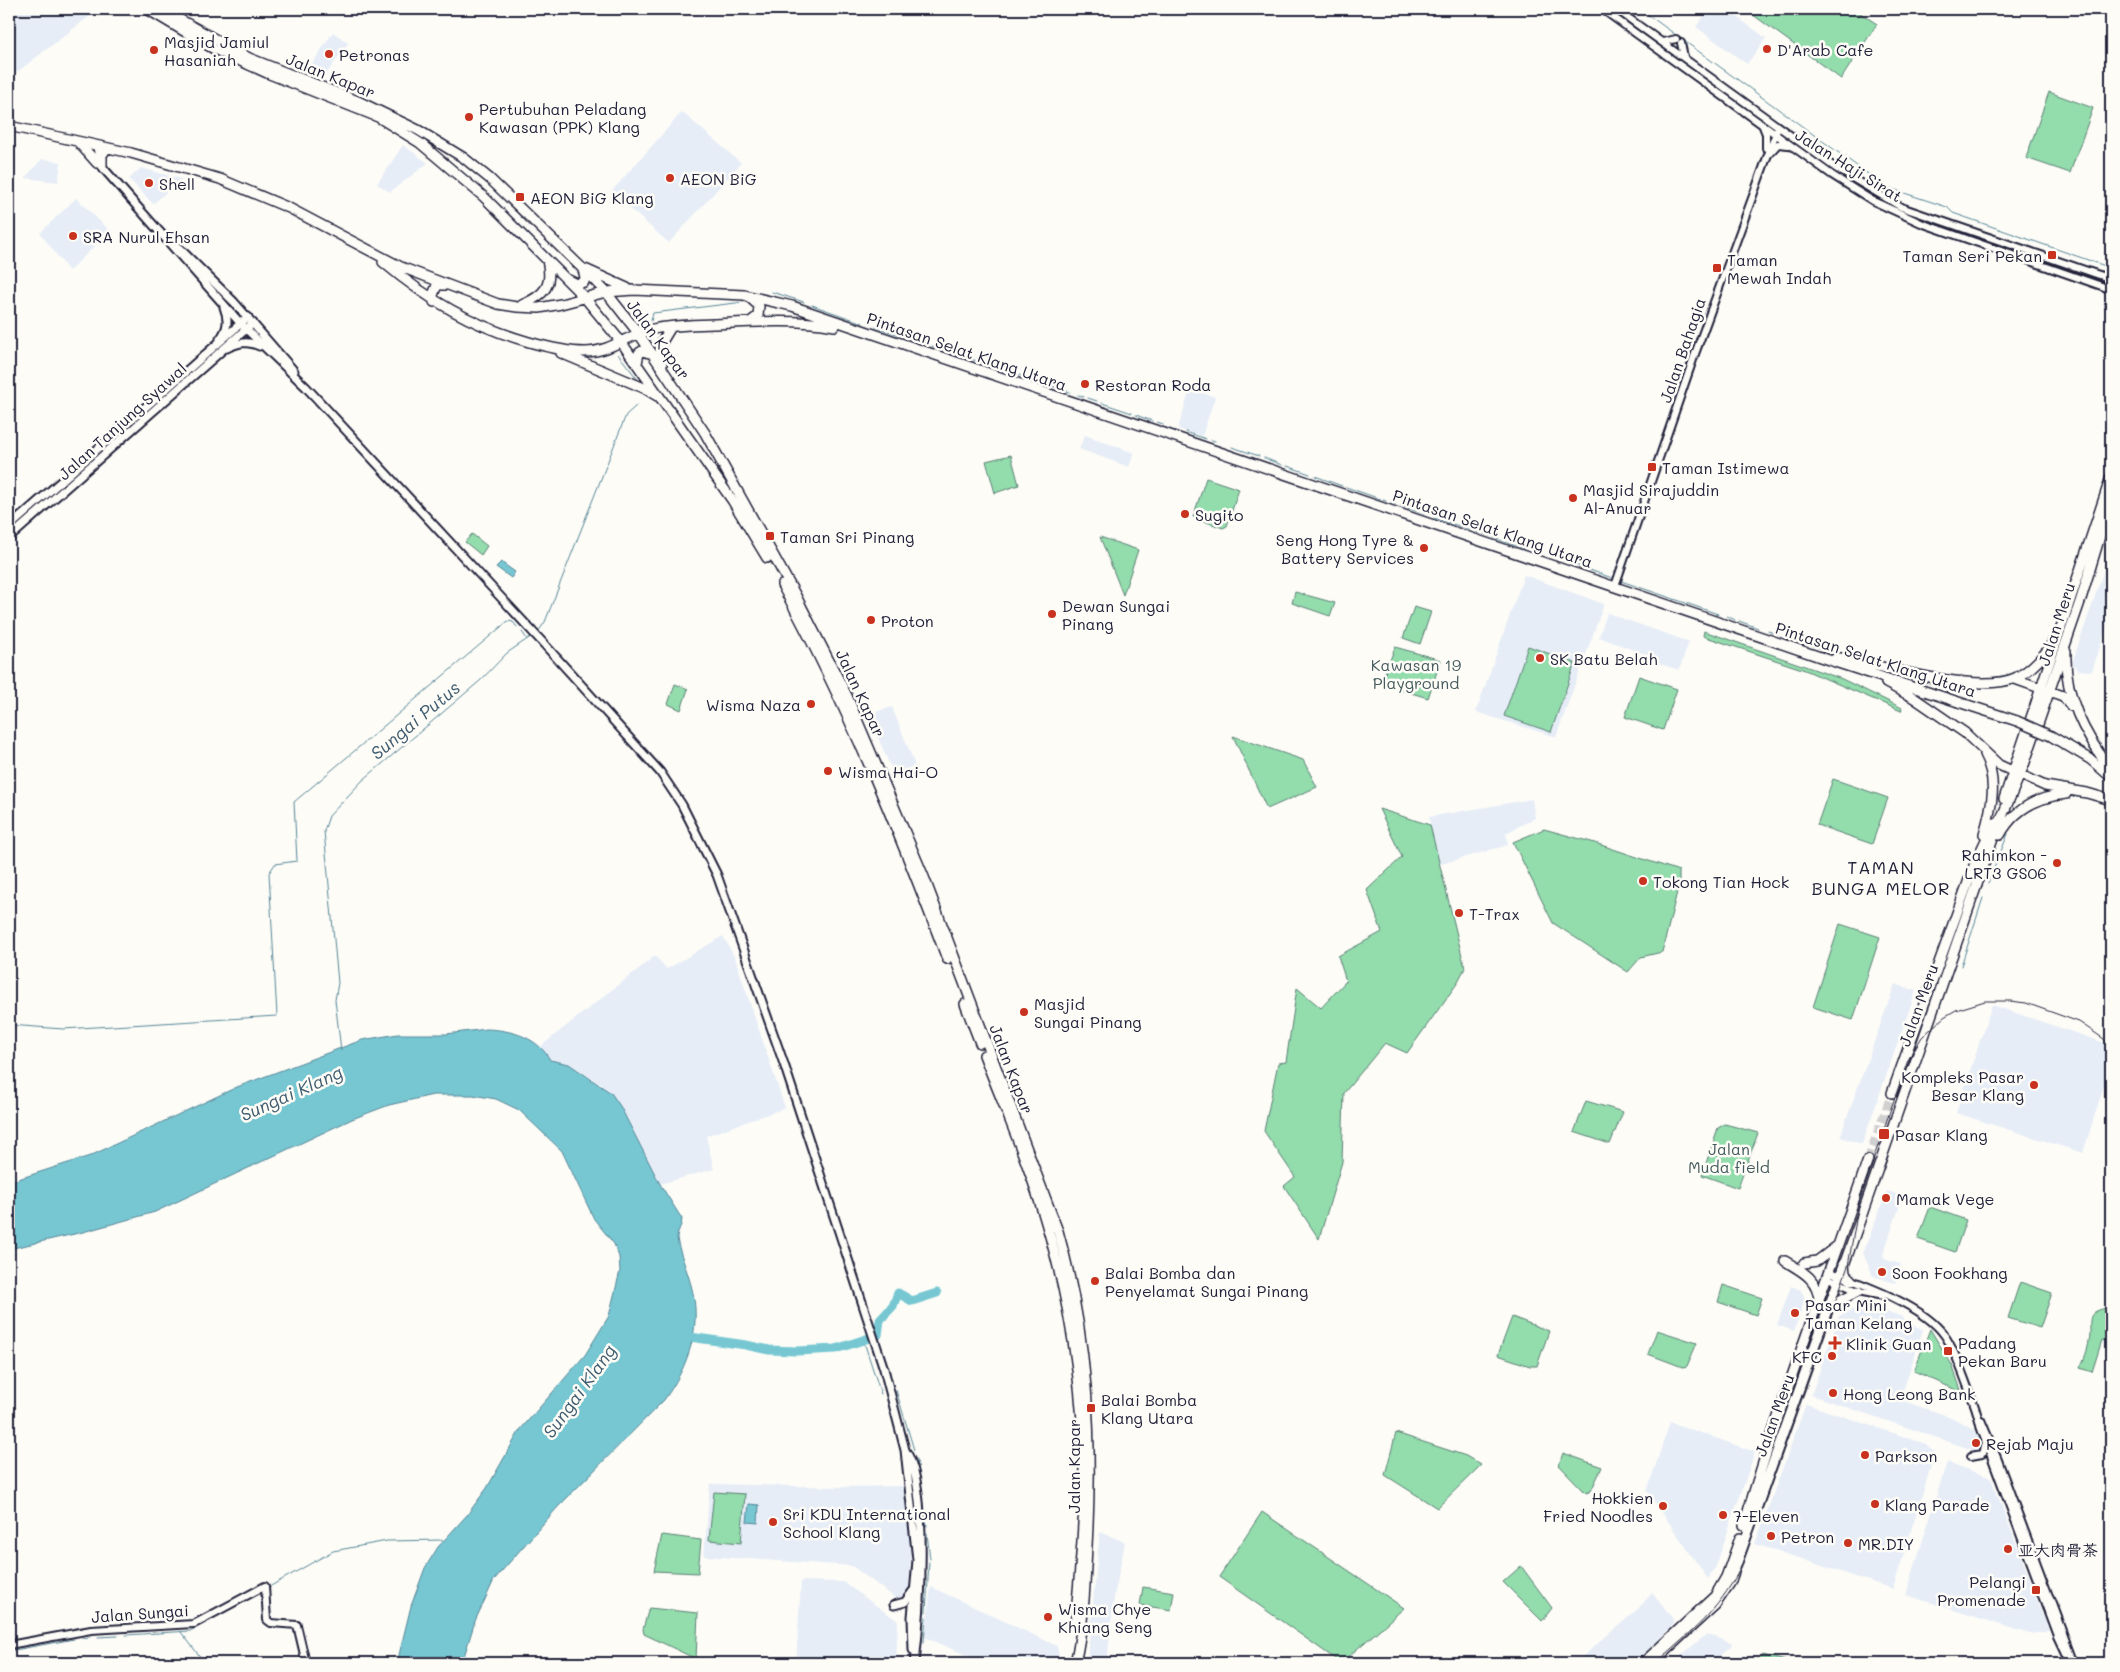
<svg xmlns="http://www.w3.org/2000/svg" width="2120" height="1672" font-family="Mali,'LXGW WenKai TC',sans-serif">
  <style>
    .built { fill: #e6edf7 }
    .green { fill: #93dcac; stroke: #5a7f74 }
    .water { fill: #77c7d2; stroke: #558596 }
    .lines { fill: none; stroke-linecap: round; stroke-linejoin: round }
    .stream { stroke: #558596; stroke-width: 1 }
    .river { stroke: #77c7d2; stroke-width: 9 }
    .highway-tunnel { stroke: #d1d0d1; stroke-width: 9; stroke-dasharray: 9 4.5; stroke-linecap: butt }
    .secondary-casing { stroke: #22223b; stroke-width: 10 }
    .primary-casing { stroke: #22223b; stroke-width: 11 }
    .highway-casing { stroke: #22223b; stroke-width: 12 }
    .secondary { stroke: #fdfcf7; stroke-width: 6 }
    .primary { stroke: #fdfcf7; stroke-width: 7 }
    .highway { stroke: #fdfcf7; stroke-width: 9 }
    .tram { stroke: #22223b; stroke-width: 1 }
    .highway-bridge-casing { stroke: #22223b; stroke-width: 12; stroke-linecap: butt }
    .highway-bridge { stroke: #fdfcf7; stroke-width: 9 }
    .poi-dot { fill: #c8321e; stroke: #fdfcf7; stroke-width: 2 }
    .labels { text-anchor: middle; dominant-baseline: central; stroke-width: 5; stroke-linejoin: round; paint-order: stroke }
    .poi-label { font-size: 16px; fill: #22223b; stroke: #fdfcf7; text-anchor: start }
    .street-label { font-size: 16px; fill: #22223b; stroke: #fdfcf7 }
    .park-label { font-size: 16px; fill: #445a5d; stroke: #fdfcf7 }
    .water-label { font-size: 18px; font-style: italic; fill: #405c70; stroke: #fdfcf7 }
    .neighbourhood-label { font-size: 18px; letter-spacing: 1px; fill: #22223b; stroke: #fdfcf7 }
  </style>
  <rect width="100%" height="100%" fill="#fdfcf7"/>
  <filter id="ink" filterUnits="userSpaceOnUse"><feTurbulence type="fractalNoise" baseFrequency=".02" numOctaves="2"/><feDisplacementMap in="SourceGraphic" scale="10" xChannelSelector="R" yChannelSelector="G"/><feConvolveMatrix kernelMatrix="1 2 1 2 8 2 1 2 1" color-interpolation-filters="sRGB"/></filter>
  <g filter="url(#ink)">
    <path class="built" d="M9 9H99L17 72 9 62Z
      M1709 9H1726L1766 38 1747 64 1696 27Z
      M333 32 348 43 325 76 310 67Z
      M682 112 741 163 669 243 611 192Z
      M403 145 428 163 390 192 377 184Z
      M42 159 61 162 58 182 25 178Z
      M141 168 181 179 153 204 129 179Z
      M76 198 110 231 69 271 40 233Z
      M1190 389 1215 397 1202 436 1178 429Z
      M1085 435 1134 453 1129 467 1079 449Z
      M2111 550V613L2092 671 2078 670 2072 663Z
      M1524 575 1604 604 1556 737 1476 712Z
      M1607 613 1689 642 1679 670 1644 659 1645 654 1599 637Z
      M892 707 915 765 894 775 868 714Z
      M1532 799 1535 818 1506 833 1508 845 1438 865 1429 817Z
      M723 936 735 958 785 1108 706 1136 714 1169 660 1184 620 1106 602 1085 569 1064 550 1060 541 1046 655 956 667 969Z
      M1895 984 1916 991 1862 1144 1840 1137Z
      M1992 1005 2111 1045V1063L2083 1153 1956 1113Z
      M1887 1191 1903 1196 1883 1255 1886 1260 1901 1264 1895 1283 1873 1276 1863 1253Z
      M1791 1286 1801 1290 1805 1299 1794 1331 1777 1325Z
      M1864 1304 1900 1316 1923 1330 1900 1400 1951 1417 1976 1430 1982 1446 1979 1452 1811 1395 1839 1316Z
      M1806 1404 1926 1444 1935 1453 1893 1589 1755 1544Z
      M1670 1422 1755 1452 1716 1566 1708 1579 1647 1491Z
      M1947 1462 1991 1478 2050 1631 2030 1634 1906 1595Z
      M710 1484 842 1487 904 1486 911 1552 909 1594 898 1600 852 1566 704 1556Z
      M1100 1532 1125 1542 1114 1597 1107 1663H1087Z
      M801 1581 843 1582 898 1621 896 1663H796Z
      M931 1587 1057 1646 1060 1663H984L925 1637Z
      M1652 1593 1673 1619 1674 1624 1636 1662 1575 1663 1638 1609Z
      M1707 1634 1733 1644 1711 1663H1672Z"/>
    <path class="green" d="M1745 9H1854L1877 24 1841 79Z
      M2049 92 2093 108 2070 173 2026 158Z
      M1011 455 1019 485 995 493 986 461Z
      M1206 478 1239 489 1227 526 1223 528 1193 517Z
      M472 534 487 546 481 555 465 542Z
      M1100 537 1138 550 1123 595Z
      M1295 592 1335 603 1330 616 1292 603Z
      M1414 607 1431 612 1420 644 1403 638Z
      M1704 631 1842 679 1902 708 1901 711 1805 670 1703 636Z
      M1528 646 1575 663 1551 732 1504 716Z
      M1395 647 1441 660 1428 698 1381 684Z
      M1639 676 1677 689 1663 730 1625 717Z
      M675 684 688 689 681 710 668 704Z
      M1233 736 1303 760 1317 787 1267 809Z
      M1833 779 1888 798 1872 844 1817 825Z
      M1379 809 1430 825 1465 968 1456 985 1407 1053 1385 1043 1344 1093 1342 1162 1319 1239 1284 1186 1295 1177 1264 1131 1278 1063 1286 1062 1297 988 1321 1008 1346 981 1338 956 1382 932 1367 890 1402 857Z
      M1544 829 1595 843 1679 871V884L1662 952 1641 957 1628 972 1553 923 1513 842Z
      M1840 924 1880 937 1853 1020 1813 1007Z
      M1586 1101 1623 1112 1610 1144 1574 1132Z
      M1725 1124 1758 1133 1738 1188 1702 1175 1718 1128Z
      M1930 1207 1966 1220 1955 1252 1918 1239Z
      M2020 1282 2052 1293 2040 1328 2008 1318Z
      M1723 1285 1762 1298 1756 1315 1718 1302Z
      M2107 1308 2111 1314V1343L2102 1340 2092 1372 2080 1368C2084 1359 2088 1350 2089 1341 2093 1324 2082 1312 2107 1308Z
      M1512 1317 1549 1331 1537 1366H1530L1498 1355Z
      M1930 1329 1952 1365 1961 1390H1956L1914 1371Z
      M1657 1330 1697 1343 1687 1366 1685 1368 1648 1354Z
      M1396 1433 1466 1456 1481 1465 1437 1508 1385 1475Z
      M1563 1453 1602 1467 1591 1491 1586 1493 1559 1465Z
      M714 1492 745 1494 741 1543 709 1540Z
      M1262 1512 1404 1608 1341 1663 1219 1577Z
      M662 1535 701 1540 698 1573 654 1571Z
      M1521 1566 1552 1608 1542 1621 1503 1582Z
      M1143 1587 1174 1592 1171 1610 1140 1605Z
      M649 1608 698 1613 696 1659 644 1634 643 1629Z
      M1763 1655 1793 1663H1756Z"/>
    <path class="water" d="M501 562 515 572 511 578 496 567Z
      M487 1029C511 1030 538 1037 550 1060L569 1064 611 1093 620 1106 660 1184 682 1219C682 1226 677 1231 677 1238 678 1248 688 1273 691 1285 703 1326 688 1367 664 1400L557 1508 494 1580 475 1621 462 1663H397L411 1606 425 1568 438 1547 467 1515 487 1488 520 1430 585 1355 609 1316 620 1271 619 1257 614 1244 594 1219 562 1151 519 1110 496 1099 473 1095H433L389 1105 352 1119 155 1212 83 1232 9 1249V1182L90 1156 237 1087 362 1040 398 1034H446Z
      M749 1504 759 1505 758 1523 747 1522Z"/>
    <g class="lines">
      <path class="stream" d="M1640 9 1886 187 1947 207 1953 213 2111 268
        M772 292 804 302
        M812 305 863 323
        M651 321 653 313 744 302
        M876 327 920 342
        M650 341V336
        M932 346 1070 392
        M618 354 639 381
        M1078 395 1084 397
        M1088 398 1097 401
        M1102 403 1132 413
        M1136 415 1152 421
        M1157 422 1163 424
        M1186 432 1206 439
        M1211 440 1215 441
        M1232 447 1259 456
        M1264 458 1282 465
        M1287 466 1310 474
        M1315 476 1342 486
        M1346 487 1386 501
        M1391 503 1395 504
        M1401 506 1424 514
        M1434 518 1481 533
        M2109 530 2111 523
        M1484 534 1491 536
        M1494 538 1525 549
        M1530 550 1535 552
        M1565 561 1612 578
        M1621 581 1718 614
        M1727 616 1735 620
        M1739 621 1758 628
        M1768 631 1774 633
        M522 632 527 639
        M538 632 545 622 626 415 637 405
        M1792 639 1798 641
        M1807 644 1820 648
        M1988 883 2008 834
        M1961 966 1983 898
        M9 1025 63 1029 277 1016 269 873 275 864 297 861 294 802 508 621 513 622 517 627
        M341 1050 335 1000 338 983 324 831 329 816 362 781 481 680 507 653 532 636
        M864 1342 881 1394
        M896 1390 914 1450
        M917 1459 927 1526
        M927 1533 930 1559
        M269 1587 333 1551 387 1541 443 1540
        M926 1612 929 1562
        M181 1632 205 1663
        M126 1635 190 1631 261 1592
        M98 1637 118 1636
        M82 1638 90 1637
        M924 1642 926 1617
        M9 1651 74 1639"/>
      <path class="river" d="M683 1336 746 1345 769 1350 797 1351 836 1349 878 1335 880 1320 893 1306 898 1293 912 1301 937 1293"/>
      <path class="highway-tunnel" d="M1868 1160 1892 1093"/>
      <g class="secondary-casing">
        <path id="secondary" d="M1602 9 1832 175 1873 201 1921 223 2110 289
          M1616 9 1837 169 1901 207 2111 279
          M1663 42 1676 39
          M1681 43 1684 57
          M1762 124 1766 134V148
          M1768 155 1778 144 1788 145
          M1615 586 1695 354 1777 130
          M1830 1272C1863 1284 1925 1306 1945 1336 1955 1351 1961 1369 1967 1385 1973 1400 1978 1414 1981 1429L2058 1636 2066 1653 2074 1661
          M1828 1278 1858 1291 1883 1296
          M1981 1420 1998 1460 2073 1660
          M1971 1456 1982 1454 1985 1443
          M9 1645 91 1630 194 1624 265 1586 267 1620 271 1623 297 1625 306 1663"/>
      </g>
      <g class="primary-casing">
        <path id="primary" d="M97 146 99 160 104 169 241 324 306 387 544 644 660 772 682 805 717 875 784 1064 884 1369 905 1450C930 1483 920 1620 915 1663
          M175 244 234 302 294 371
          M220 339C228 329 229 320 224 307
          M227 348C238 343 248 340 259 346
          M9 527 248 317
          M9 538 253 323
          M905 1450 917 1560 912 1617 913 1650
          M894 1605 905 1602 913 1591"/>
      </g>
      <g class="highway-casing">
        <path id="highway" d="M147 9 214 49 267 73 378 117 420 143 484 197 585 298 622 343 732 500 767 558
          M161 9 249 58 360 102 418 130 464 158 490 179 582 268 606 292 639 334 705 433 796 596 847 696 924 877 1058 1231C1088 1336 1093 1438 1087 1546 1085 1585 1084 1625 1075 1663
          M9 126 131 153 220 179 289 208 401 267 498 304 517 307 539 308 561 304 606 292 634 290 744 295 792 306 1832 661 2017 721
          M79 143 97 163
          M102 165V155L107 148
          M383 262C428 300 473 326 529 342 547 347 566 352 585 352 611 352 629 334 653 329 673 325 693 325 713 324 754 322 795 319 835 326
          M585 269 627 288
          M569 280 577 284 584 282 585 277 583 270
          M2108 288 2111 289
          M749 297 759 306 758 316 750 322
          M434 302 433 295 437 285H446
          M522 305C545 295 553 286 547 260
          M561 353 644 388 657 396
          M637 363 639 353 642 351 653 354
          M662 365 660 345 671 327
          M782 585C847 705 899 831 947 959
          M2066 651C2064 696 2084 734 2111 770
          M1832 661 1836 658H1844C1883 667 1979 694 2015 678 2031 671 2047 653 2055 638
          M2015 679 2063 696 2071 706
          M1886 683 1914 698 1965 733 1999 765 2045 786 2087 793 2111 800
          M2051 736 2090 759 2111 777
          M1984 754C1998 780 1992 807 1984 834
          M2004 799 2111 477
          M2000 835C2014 809 2037 797 2066 794
          M965 1004 980 1043
          M984 1055C1002 1102 1023 1149 1038 1197 1067 1285 1083 1380 1084 1472 1085 1524 1079 1576 1075 1627
          M1892 1093 1975 863 1994 823
          M1785 1261C1801 1271 1818 1278 1819 1300
          M1804 1263 1817 1261 1837 1246
          M1844 1263 1845 1274 1851 1280
          M1829 1306 1858 1291
          M1744 1525C1780 1402 1826 1282 1868 1160
          M1643 1663 1715 1596 1726 1577 1740 1538
          M1652 1663 1715 1605 1730 1583 1858 1226 1995 833 2024 765 2081 599 2111 500"/>
      </g>
      <use href="#secondary" class="secondary"/>
      <use href="#primary" class="primary"/>
      <use href="#highway" class="highway"/>
      <path class="tram" d="M2111 1194C2105 1214 2106 1236 2111 1256
        M1656 1663C1692 1631 1717 1613 1740 1569L1848 1266 1860 1197 1908 1060 1922 1037 1944 1017 1956 1010 1985 1001H2010L2026 1003 2079 1022 2104 1039 2111 1048"/>
      <g class="highway-bridge-casing">
        <path id="highway-bridge" d="M2017 721 2051 736"/>
      </g>
      <use href="#highway-bridge" class="highway-bridge"/>
    </g>
  </g>
  <g class="poi-dot">
    <circle cx="1767" cy="49" r="5"/>
    <circle cx="154" cy="50" r="5"/>
    <circle cx="329" cy="54" r="5"/>
    <circle cx="469" cy="117" r="5"/>
    <circle cx="670" cy="178" r="5"/>
    <circle cx="149" cy="183" r="5"/>
    <rect x="515" y="192" width="10" height="10" rx="2.5"/>
    <circle cx="73" cy="236" r="5"/>
    <rect x="2047" y="250" width="10" height="10" rx="2.5"/>
    <rect x="1712" y="263" width="10" height="10" rx="2.5"/>
    <circle cx="1085" cy="384" r="5"/>
    <rect x="1647" y="462" width="10" height="10" rx="2.5"/>
    <circle cx="1573" cy="498" r="5"/>
    <circle cx="1185" cy="514" r="5"/>
    <rect x="765" y="531" width="10" height="10" rx="2.5"/>
    <circle cx="1424" cy="548" r="5"/>
    <circle cx="1052" cy="614" r="5"/>
    <circle cx="871" cy="620" r="5"/>
    <circle cx="1540" cy="658" r="5"/>
    <circle cx="811" cy="704" r="5"/>
    <circle cx="828" cy="771" r="5"/>
    <circle cx="2057" cy="863" r="5"/>
    <circle cx="1643" cy="881" r="5"/>
    <circle cx="1459" cy="913" r="5"/>
    <circle cx="1024" cy="1012" r="5"/>
    <circle cx="2034" cy="1085" r="5"/>
    <rect x="1878" y="1128" width="12" height="12" rx="2.5"/>
    <circle cx="1886" cy="1198" r="5"/>
    <circle cx="1882" cy="1272" r="5"/>
    <circle cx="1095" cy="1281" r="5"/>
    <circle cx="1795" cy="1313" r="5"/>
    <path d="M1832.5 1335.5h5v5h5v5h-5v5h-5v-5h-5v-5h5z"/>
    <rect x="1943" y="1346" width="10" height="10" rx="2.5"/>
    <circle cx="1832" cy="1356" r="5"/>
    <circle cx="1833" cy="1393" r="5"/>
    <rect x="1086" y="1403" width="10" height="10" rx="2.5"/>
    <circle cx="1976" cy="1443" r="5"/>
    <circle cx="1865" cy="1455" r="5"/>
    <circle cx="1875" cy="1504" r="5"/>
    <circle cx="1663" cy="1506" r="5"/>
    <circle cx="1723" cy="1515" r="5"/>
    <circle cx="773" cy="1522" r="5"/>
    <circle cx="1771" cy="1536" r="5"/>
    <circle cx="1848" cy="1543" r="5"/>
    <circle cx="2008" cy="1549" r="5"/>
    <rect x="2031" y="1585" width="10" height="10" rx="2.5"/>
    <circle cx="1048" cy="1617" r="5"/>
  </g>
  <g class="labels">
    <g class="poi-label">
      <text x="164" y="41">Masjid Jamiul<tspan x="164" dy="18">Hasaniah</tspan></text>
      <text x="1777" y="49">D'Arab Cafe</text>
      <text x="339" y="54">Petronas</text>
      <text x="479" y="108">Pertubuhan Peladang<tspan x="479" dy="18">Kawasan (PPK) Klang</tspan></text>
      <text x="680" y="178">AEON BiG</text>
      <text x="159" y="183">Shell</text>
      <text x="530" y="197">AEON BiG Klang</text>
      <text x="83" y="236">SRA Nurul Ehsan</text>
      <text x="2042" y="255" text-anchor="end">Taman Seri Pekan</text>
      <text x="1727" y="259">Taman<tspan x="1727" dy="18">Mewah Indah</tspan></text>
      <text x="1095" y="384">Restoran Roda</text>
      <text x="1662" y="467">Taman Istimewa</text>
      <text x="1583" y="489">Masjid Sirajuddin<tspan x="1583" dy="18">Al-Anuar</tspan></text>
      <text x="1195" y="514">Sugito</text>
      <text x="780" y="536">Taman Sri Pinang</text>
      <text x="1414" y="539" text-anchor="end">Seng Hong Tyre &amp;<tspan x="1414" dy="18">Battery Services</tspan></text>
      <text x="1062" y="605">Dewan Sungai<tspan x="1062" dy="18">Pinang</tspan></text>
      <text x="881" y="620">Proton</text>
      <text x="1550" y="658">SK Batu Belah</text>
      <text x="801" y="704" text-anchor="end">Wisma Naza</text>
      <text x="838" y="771">Wisma Hai-O</text>
      <text x="2047" y="854" text-anchor="end">Rahimkon -<tspan x="2047" dy="18">LRT3 GS06</tspan></text>
      <text x="1653" y="881">Tokong Tian Hock</text>
      <text x="1469" y="913">T-Trax</text>
      <text x="1034" y="1003">Masjid<tspan x="1034" dy="18">Sungai Pinang</tspan></text>
      <text x="2024" y="1076" text-anchor="end">Kompleks Pasar<tspan x="2024" dy="18">Besar Klang</tspan></text>
      <text x="1895" y="1134">Pasar Klang</text>
      <text x="1896" y="1198">Mamak Vege</text>
      <text x="1105" y="1272">Balai Bomba dan<tspan x="1105" dy="18">Penyelamat Sungai Pinang</tspan></text>
      <text x="1892" y="1272">Soon Fookhang</text>
      <text x="1805" y="1304">Pasar Mini<tspan x="1805" dy="18">Taman Kelang</tspan></text>
      <text x="1958" y="1342">Padang<tspan x="1958" dy="18">Pekan Baru</tspan></text>
      <text x="1846" y="1343">Klinik Guan</text>
      <text x="1822" y="1356" text-anchor="end">KFC</text>
      <text x="1843" y="1393">Hong Leong Bank</text>
      <text x="1101" y="1399">Balai Bomba<tspan x="1101" dy="18">Klang Utara</tspan></text>
      <text x="1986" y="1443">Rejab Maju</text>
      <text x="1875" y="1455">Parkson</text>
      <text x="1653" y="1497" text-anchor="end">Hokkien<tspan x="1653" dy="18">Fried Noodles</tspan></text>
      <text x="1885" y="1504">Klang Parade</text>
      <text x="783" y="1513">Sri KDU International<tspan x="783" dy="18">School Klang</tspan></text>
      <text x="1733" y="1515">7-Eleven</text>
      <text x="1781" y="1536">Petron</text>
      <text x="1858" y="1543">MR.DIY</text>
      <text x="2018" y="1549">亚大肉骨茶</text>
      <text x="2026" y="1581" text-anchor="end">Pelangi<tspan x="2026" dy="18">Promenade</tspan></text>
      <text x="1058" y="1608">Wisma Chye<tspan x="1058" dy="18">Khiang Seng</tspan></text>
    </g>
    <g class="street-label">
      <text transform="translate(331 75) rotate(22)">Jalan Kapar</text>
      <text transform="translate(1849 165) rotate(32)">Jalan Haji Sirat</text>
      <text transform="translate(659 339) rotate(54)">Jalan Kapar</text>
      <text transform="translate(1682 350) rotate(-71)">Jalan Bahagia</text>
      <text transform="translate(967 351) rotate(19)">Pintasan Selat Klang Utara</text>
      <text transform="translate(122 421) rotate(-42)">Jalan Tanjung Syawal</text>
      <text transform="translate(1493 528) rotate(19)">Pintasan Selat Klang Utara</text>
      <text transform="translate(2056 624) rotate(-72)">Jalan Meru</text>
      <text transform="translate(1876 659) rotate(18)">Pintasan Selat Klang Utara</text>
      <text transform="translate(861 693) rotate(65)">Jalan Kapar</text>
      <text transform="translate(1918 1005) rotate(-70)">Jalan Meru</text>
      <text transform="translate(1012 1069) rotate(69)">Jalan Kapar</text>
      <text transform="translate(1774 1415) rotate(-70)">Jalan Meru</text>
      <text transform="translate(1073 1466) rotate(-90)">Jalan Kapar</text>
      <text transform="translate(140 1613) rotate(-4)">Jalan Sungai</text>
    </g>
    <g class="park-label">
      <text x="1416" y="664">Kawasan 19<tspan x="1416" dy="18">Playground</tspan></text>
      <text x="1729" y="1148">Jalan<tspan x="1729" dy="18">Muda field</tspan></text>
    </g>
    <g class="water-label">
      <text transform="translate(415 720) rotate(-40)">Sungai Putus</text>
      <text transform="translate(291 1093) rotate(-24)">Sungai Klang</text>
      <text transform="translate(579 1391) rotate(-54)">Sungai Klang</text>
    </g>
    <g class="neighbourhood-label">
      <text x="1881" y="867">TAMAN<tspan x="1881" dy="21">BUNGA MELOR</tspan></text>
    </g>
  </g>
  <rect width="2120" height="1672" fill="none" stroke="#fdfcf7" stroke-width="30"/>
  <rect x="15" y="15" width="2090" height="1642" fill="none" stroke="#22223b" stroke-width="2" filter="url(#ink)"/>
</svg>
